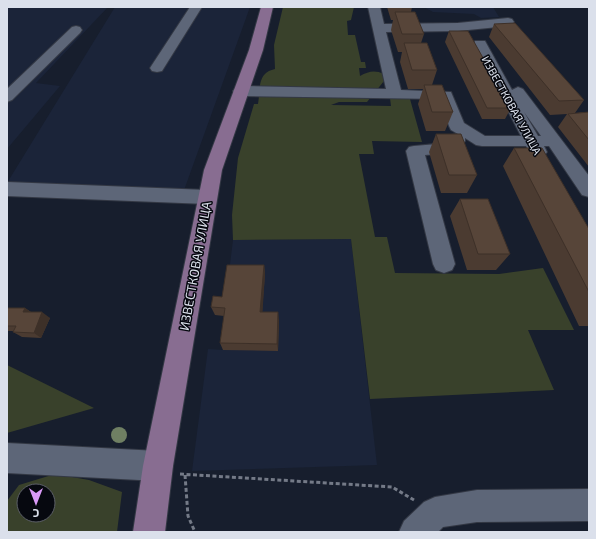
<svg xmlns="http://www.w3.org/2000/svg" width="596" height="539" font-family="'Exo 2',sans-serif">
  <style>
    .built { fill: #1b2439 }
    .green { fill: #39412b; fill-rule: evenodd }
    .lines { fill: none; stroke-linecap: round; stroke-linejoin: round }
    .minor-casing { stroke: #333844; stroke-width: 2 }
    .major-casing { stroke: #333844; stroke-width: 2 }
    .path { stroke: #747a87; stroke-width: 3; stroke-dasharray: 4 2.5; stroke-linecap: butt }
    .minor { fill: #5d6678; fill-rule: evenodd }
    .major { fill: #886d91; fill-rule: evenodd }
    .tree { fill: #6f7f63 }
    .wall { fill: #4b3b31 }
    .shaded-wall { fill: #3d3028 }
    .building { fill: #574539; stroke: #3d3028 }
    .labels { text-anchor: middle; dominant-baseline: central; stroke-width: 3; stroke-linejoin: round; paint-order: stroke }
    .far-street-label { font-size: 11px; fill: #dbe0eb; stroke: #06080f }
    .street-label { font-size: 13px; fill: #dbe0eb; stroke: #06080f }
  </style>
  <rect width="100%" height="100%" fill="#171e2d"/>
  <path class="built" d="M7 7H108L36 83 60 86 7 149Z
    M115 7H250L183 193 7 183Z
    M424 7H493L499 17 481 18 474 14 433 12Z
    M351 239 377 465 192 471 208 349 223 350 225 305 233 240Z"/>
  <path class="green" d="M283 7H354L351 20 347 21 348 35H355L361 62H365L366 68H359L360 76C369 71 375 70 384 74V81L367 102H339L331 105 391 106 390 98 410 99 422 142 372 141 374 154H359L375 237H387L395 273 499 274 543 268 574 330H528L554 390 370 399 351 239 233 240 232 215 238 158 254 104H258C261 90 256 73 275 69L274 45Z
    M7 365 94 408 7 433Z
    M55 474 89 480 122 492 117 532H7V501L19 485ZM24 491H48V515H24Z"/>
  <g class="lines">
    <g class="minor-casing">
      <path id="minor" d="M190 7H202L162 71 157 72 152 71 150 68Z
        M368 7H380L384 24 458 23 508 18 512 19 514 22 512 25 508 26 458 31 386 32 401 90 451 92 464 123 485 136H521L473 44 475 41H485L512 90 518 87 523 89 589 176V197L582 195 549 146H544L547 152 544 156 538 158 532 156 526 146H482L476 145 465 138V141C457 154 438 154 425 155L455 264 452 270 444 273 436 270 433 264 406 151 409 147C421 144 444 147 451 135L458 134 451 130 449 126 440 99 241 96 236 94 233 91 236 88 241 86 386 89ZM524 112 541 136H538Z
        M76 26 80 27 82 30 80 33 12 100 7 102V89L72 27Z
        M7 182 207 190 214 192 217 197 214 202 207 204 7 196Z
        M7 443 158 451 168 456 173 466 168 476 158 481 7 473Z
        M589 489V521L477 522 443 527 438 532H399L404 521 424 502 435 497 477 490Z"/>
    </g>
    <g class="major-casing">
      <path id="major" d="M261 7H273L263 50 222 170 173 466 165 532H133L143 466 204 170 249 50Z"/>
    </g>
    <path class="path" d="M180 474 392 487 414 500
      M185 475 188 516 195 532"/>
    <use href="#minor" class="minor"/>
    <use href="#major" class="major"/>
  </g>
  <circle class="tree" cx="119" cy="435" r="8"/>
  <path class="wall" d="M387 7H412L411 12 424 34 421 43 437 70 432 85 453 112 445 131H426L418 104 423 89H408L400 62 402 52H398L391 30 393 20H391Z
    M494 24 584 100 575 113 589 112V167L558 127 567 114 550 115 489 37Z
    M449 31 511 108 505 119H482L445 42Z
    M436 134 477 175 467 193H441L429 152Z
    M514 148 589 229V326H579L503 166Z
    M460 199 510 254 496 270H467L450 216Z
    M264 265 265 274 262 312 279 320 278 351 223 350 220 343 224 316 215 315 211 307 222 297Z
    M7 308H25L31 312 50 318 41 338 22 337 13 332 14 331H7Z"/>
  <path class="shaded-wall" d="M264 265 265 274 262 320 260 312Z
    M25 308 32 313 23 312Z
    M42 312 50 318 41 338 34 333Z
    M278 312 279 320 278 351 277 344Z"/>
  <path class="building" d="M395 12H415L424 34H402Z
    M515 23 584 100 559 101 494 24Z
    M449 31H468L511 108H487Z
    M404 43H427L437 70H412Z
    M424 85H442L453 112H432Z
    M589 112V140L568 114Z
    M436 134H461L477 175H449Z
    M514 148H542L589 229V292Z
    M460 199H488L510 254H478Z
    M227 265H264L260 312H278L277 344 220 343 225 308 211 307 213 296 222 297Z
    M7 308H25L23 312H42L34 333 13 332 16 326H7Z"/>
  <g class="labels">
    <g class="far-street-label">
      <text transform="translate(512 105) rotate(61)">ИЗВЕСТКОВАЯ УЛИЦА</text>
    </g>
    <g class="street-label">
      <text transform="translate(195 266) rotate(-80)">ИЗВЕСТКОВАЯ УЛИЦА</text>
    </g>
  </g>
  <rect width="596" height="539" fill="none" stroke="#dbe0eb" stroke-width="16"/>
  <g transform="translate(36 503) rotate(180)"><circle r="19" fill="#06080f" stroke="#5b5e67"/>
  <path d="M0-3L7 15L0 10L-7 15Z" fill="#da9af7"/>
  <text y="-6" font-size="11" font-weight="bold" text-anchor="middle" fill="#dbe0eb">С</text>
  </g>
</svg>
